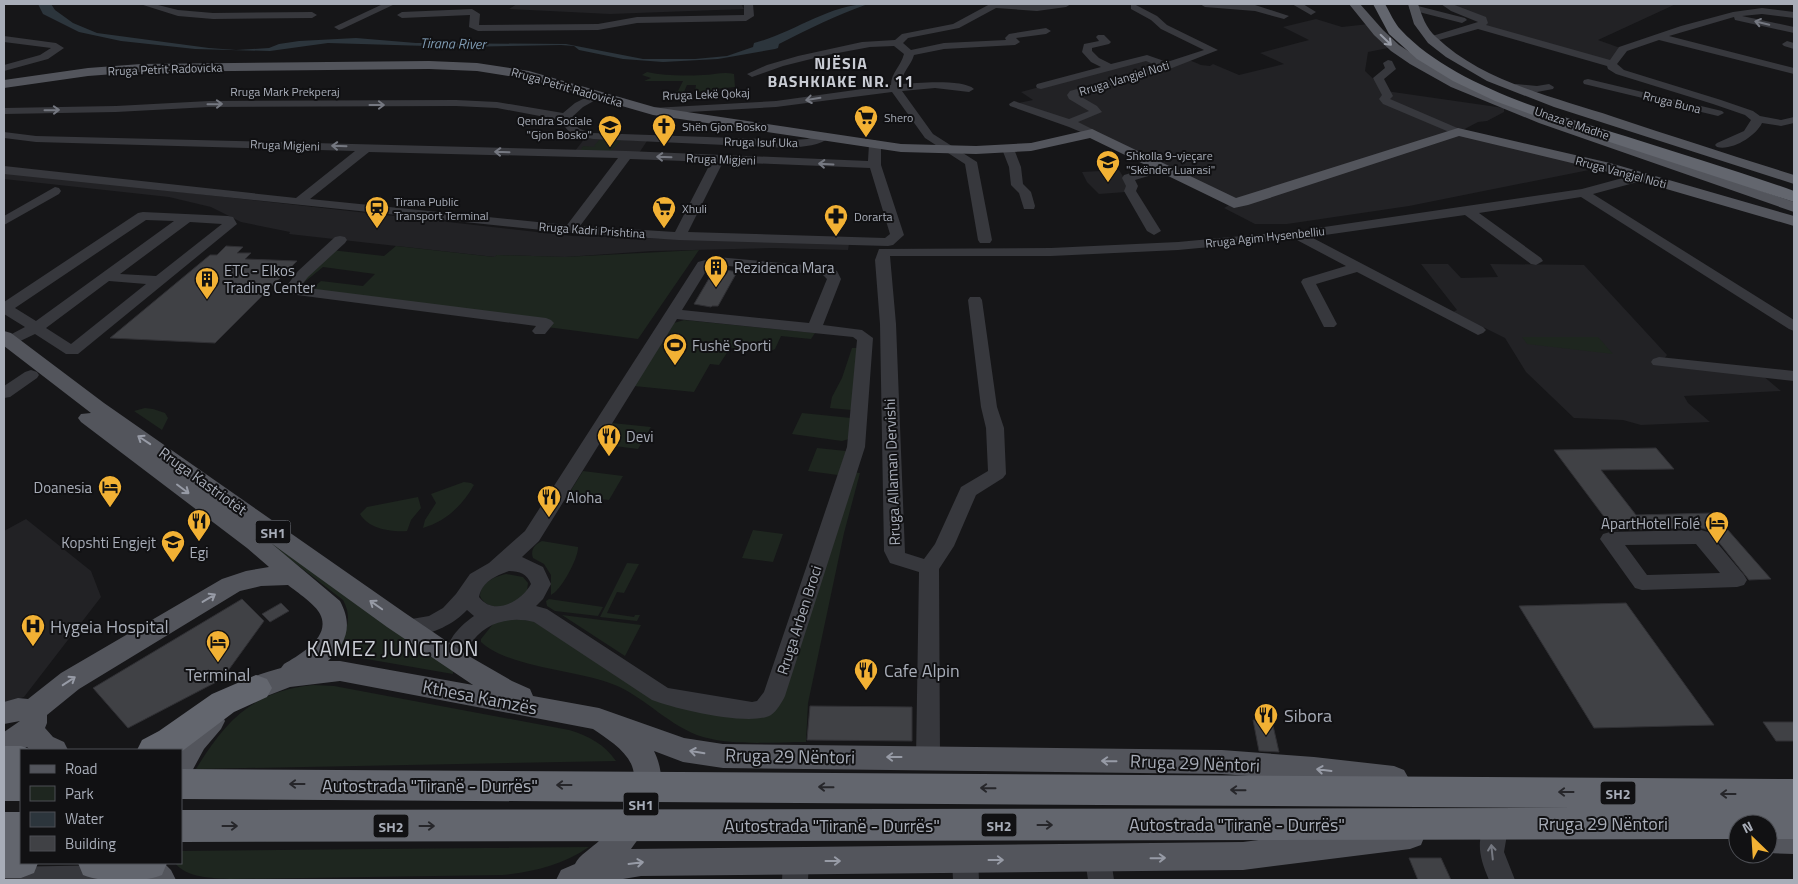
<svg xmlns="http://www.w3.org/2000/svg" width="1798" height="884" font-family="'Titillium Web',sans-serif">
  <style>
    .built { fill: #222225 }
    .green { fill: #1e261f }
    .water { fill: #2c353c }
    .building { fill: #404145; stroke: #303034 }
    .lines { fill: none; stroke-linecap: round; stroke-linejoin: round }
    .minor { fill: #37383d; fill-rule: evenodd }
    .major { fill: #53555c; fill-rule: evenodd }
    .highway { fill: #63666e; fill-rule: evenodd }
    .oneway { stroke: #757881 }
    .oneway2 { stroke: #979ba6 }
    .oneway3 { stroke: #26262a }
    .labels { text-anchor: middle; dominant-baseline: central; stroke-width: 4; stroke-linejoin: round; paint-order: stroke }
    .far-street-label { font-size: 12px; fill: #a8adb8; stroke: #111113 }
    .far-poi-label { font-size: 12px; fill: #a8adb8; stroke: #111113; text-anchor: start }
    .far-water-label { font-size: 14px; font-style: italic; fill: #7f9bb3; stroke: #111113 }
    .shield { fill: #111113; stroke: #7b7e86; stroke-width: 1 }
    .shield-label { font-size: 14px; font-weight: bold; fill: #a8adb8 }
    .poi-label { font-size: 15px; fill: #a8adb8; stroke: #111113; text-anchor: start }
    .street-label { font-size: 15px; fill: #a8adb8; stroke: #111113 }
    .far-district-label { font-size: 16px; font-weight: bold; letter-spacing: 1px; fill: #c9ccd4; stroke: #111113 }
    .near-poi-label { font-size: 18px; fill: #a8adb8; stroke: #111113; text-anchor: start }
    .near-street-label { font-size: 18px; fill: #a8adb8; stroke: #111113 }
    .near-quarter-label { font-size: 21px; letter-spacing: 1px; fill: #c9ccd4; stroke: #111113 }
  </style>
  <rect width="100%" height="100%" fill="#161618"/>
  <path class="built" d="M517 4H741L744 9 610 14 509 9Z
    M1446 4H1676L1598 40 1623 49 1612 64 1478 26 1483 23Z
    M1316 19 1342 27 1369 24 1393 47 1368 52 1365 71 1386 91 1504 108V112L1487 121 1478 122 1459 132 1586 163 1582 167 1589 170 1409 206 1287 224H1255L1224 208 1233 203 1092 133 1014 104 1033 100 1021 92 1143 59 1168 66 1187 59 1201 65 1210 66 1213 64 1239 75 1284 64 1260 53 1309 40 1283 27Z
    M585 138 647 141 639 153 575 151Z
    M1119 170 1130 188 1126 192 1099 194 1087 182 1082 172Z
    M4 172 572 236 849 244 848 250 773 248 652 251 565 257 497 255 495 257 289 234 290 232 241 222 211 207 169 197 4 179Z
    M1421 264H1448L1461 278 1498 277 1490 264 1584 265 1667 355 1664 359 1762 375 1781 391 1684 396 1688 403 1710 422 1641 425 1623 420 1574 418 1526 372 1505 338 1453 312 1457 310Z
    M26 519 91 571 101 597 24 697 4 703V531Z"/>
  <path class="green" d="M647 72C665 76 684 76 703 75 713 75 724 71 734 74L735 87 715 89 714 93 695 91 696 85H687L683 94H673V92L678 91 683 81H644L651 78 642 75Z
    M599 140 621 141 610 152 580 151 583 146 596 147 594 146Z
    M396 246 494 257 497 255 565 257 699 250 638 339 547 327 552 321 330 292 317 290 314 287 321 281 363 286 375 274 323 267 302 284 299 285 331 250 384 256Z
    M684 320 815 333 811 339 781 336 775 349 771 351 730 348 719 365 710 364 694 392 634 386 674 323Z
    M1522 337H1598L1613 354 1527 344Z
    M852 348H859L852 410 830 408 832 397 842 378Z
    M145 408 153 409 165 413 168 418 162 430 134 411Z
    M802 413 851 418 849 439 842 441 792 434Z
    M612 423 651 427 638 449 599 444Z
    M134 439 453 671V674L355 657 332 656C343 637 355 622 343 600Z
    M817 448 846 451 838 475 808 471Z
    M583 471 623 476 609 500 568 495Z
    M852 472 860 473 844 533 808 703 806 742C773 742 735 746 703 737 670 727 646 698 615 685 579 670 509 668 481 642V639L493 624 504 618 533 621 651 695 758 715Z
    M464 482 471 483 474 485C462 506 446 521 423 528L425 520 436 503 431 494Z
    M418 497 421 508 411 520 407 531C390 532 369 529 360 514L367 507Z
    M753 530 783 534 773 562 742 558Z
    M542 541 578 547C579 557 561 591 551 595V575L544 564 533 558C530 550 535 544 542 541Z
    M627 563 639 564 624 593 617 592 607 613 634 617 635 615H640L637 621 600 617Z
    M506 574 523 577 528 583 527 591C524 594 520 599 516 602 505 609 485 609 480 596 481 582 494 577 506 574Z
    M549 599 603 607 598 616 555 611 547 606 546 601Z
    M562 615 641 625 625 656Z
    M314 685 334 686 569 730C589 736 604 744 616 761L196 769C226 720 253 691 314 685Z
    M589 847C562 865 534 872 502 875L230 879C212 878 187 878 175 863H181V851Z"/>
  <path class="water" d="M38 4H51L55 10 73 23 97 33 209 48 236 50 269 48 279 44 299 41 356 38 416 43 566 44 643 59H695L727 56 753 47 754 43C791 34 830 4 868 4 837 15 808 29 779 44L778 48 775 49 718 59 663 62 623 59 579 50 574 46 561 45 460 47 328 43 270 51 195 49 121 41 79 32 43 14Z"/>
  <path class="building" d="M226 246 243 247 237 253H251L245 259 297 261 215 343 110 338 210 255H217Z
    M721 269 737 272 718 306H712L711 307 694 304 714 270Z
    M1656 448 1674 469 1601 470 1636 515 1713 513 1771 579 1749 580 1709 530 1701 528 1614 530 1554 450Z
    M242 599 264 621 222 679 128 728 93 688Z
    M281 603 289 611 270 622 262 614Z
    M1626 603 1714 725 1594 728 1519 606Z
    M810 706 912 707V741L807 740Z
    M1253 720 1272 721 1279 752 1259 751Z
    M1763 722H1794V741H1776Z
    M1409 858H1441L1451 880H1418Z"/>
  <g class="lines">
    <path class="minor" d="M140 4H154L178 10 213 13 312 12 317 15 312 18 213 19 178 16Z
      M383 4H395L342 29 339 30 334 27Z
      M744 4H753L754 16 746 21 637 23 598 30 478 31 469 27 470 15 402 18 397 15 402 12 472 9 480 14 479 25 598 24 637 17 744 15Z
      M990 4H1071L1066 7 1037 11 996 8 959 28 908 38 903 43 911 50 944 43 1006 40 1005 38 1009 34 1046 28 1051 31 1046 34 1016 38 1020 42 1015 45 944 49 914 55C911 66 901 73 902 84 917 83 963 79 974 89L969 92 935 88 902 91 933 134 977 162 992 240 990 243H980L978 240 965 164 925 138 892 92 776 107 653 114 647 111 653 108 776 101 891 85C891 73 901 66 904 54L894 46 870 47 827 55 783 66 752 77 747 74 767 65 798 56 862 42 895 40 902 34 953 24Z
      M1134 4 1157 16 1167 25 1218 50 1172 68 1078 95 1097 106 1102 112 1078 122 1096 131 1098 133 1096 135H1088L1069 127 1010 106 1009 104 1014 101 1069 119 1089 111 1069 99 1067 95 1070 91 1158 66 1146 61 1041 89 1037 88 1036 86 1037 84 1101 67 1091 62 1082 52 1084 44 1099 41 1096 37 1098 35H1104L1111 42 1109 44 1092 48V51L1099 58 1111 64 1147 55 1167 62 1204 50 1161 29 1151 20 1131 9V5Z
      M1200 4 1255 5 1289 16 1284 19 1255 11 1205 7Z
      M1292 4H1303L1316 12 1311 15Z
      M1441 4H1452L1486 17 1488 23 1486 25 1610 60 1619 47 1681 26 1733 12 1762 8 1794 12V18L1762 14 1742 16 1794 27V33L1735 20 1734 17 1669 36 1794 68V74L1659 40 1627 51 1617 64 1624 70 1721 100 1753 111 1760 116 1781 120 1794 117V123L1781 126 1762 123C1756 136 1732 151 1717 147L1715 145 1717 143 1744 131 1751 120 1745 115 1713 104 1616 74 1608 69 1607 66 1478 29 1432 42 1429 41V37L1478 22 1451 11Z
      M1414 5 1465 18 1467 20 1462 23 1411 10 1409 8Z
      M4 36 56 43 64 48 48 59 4 71V65L40 55 51 48 4 42Z
      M1787 41 1794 43V49L1784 46 1782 44Z
      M1388 60 1392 61 1396 69 1384 79 1393 96 1390 99 1462 130 1464 132 1462 134H1454L1383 104 1379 99 1382 95 1373 78 1385 68 1383 63Z
      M1588 79 1722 111 1724 113 1718 116 1584 84 1583 82 1584 80Z
      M1516 84 1537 86 1549 84 1554 87 1553 89 1537 92 1512 89 1511 87Z
      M597 92 602 95 601 97 583 107 571 118C576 129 581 130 593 133L791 140 807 139 824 134 830 137C820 146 804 146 791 148L593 139C577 136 568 135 561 120L497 108 456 106 209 107 116 112 4 114V108L116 106 209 101 456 100 497 102 563 113 575 103Z
      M4 132 36 136 627 151 868 161 869 144 875 140 881 144V165L904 235 893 245 888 246 679 240 571 233 4 174V166L296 198 355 151 36 142 4 138ZM369 152 618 158 567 225 310 199ZM630 159 711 162 675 232 580 226ZM723 162 870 168 890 234 885 238 688 232Z
      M1008 145 1014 149 1021 167 1023 184 1031 192 1035 206 1034 209H1024L1019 193 1011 185 1009 167 1002 149Z
      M1161 164 1165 165 1167 168 1165 171 1135 180 1138 186 1136 191 1161 231 1154 235 1147 231 1124 191 1126 186 1122 178 1124 175Z
      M1641 173 1645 174 1647 177 1645 180 1593 194 1794 320V331L1789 329 1581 197 1479 213 1541 258 1543 261 1536 265 1531 264 1465 215 1311 237 1483 327 1486 330 1483 333 1478 335 1357 272 1316 284 1337 324 1334 327H1324L1301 282 1303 279 1346 266 1295 239 1178 250 1051 256H890L896 324 905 553 924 559 935 544 961 487 988 471 986 428 981 407 968 300 970 297H980L982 300 997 407 1004 428 1006 474 1003 478 976 495 954 546 939 569 940 758 936 765 928 768 920 765 916 758 919 572 890 563 884 551 880 324 875 260 879 249 1051 248 1178 242 1297 231 1582 189Z
      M55 187 59 188 61 191 59 194 4 225V216Z
      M143 212 228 216 233 217 237 224 78 354H66L35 334 14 344H4V338L25 327 4 314V302L138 213ZM146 220 174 221 36 321 15 308ZM190 222 222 224 156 276 120 274ZM109 281 146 284 71 344 46 328Z
      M340 236 345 237 347 240 345 243 308 277 300 287 546 318 551 320 554 323 545 334H535L532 331 536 326 297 295 292 294 285 288 298 271 335 237Z
      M717 257 826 267 837 271 841 279 823 325 862 330 873 338 865 447 785 696C782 702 777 711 771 715 751 727 675 709 652 700L534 622C509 616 484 622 469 646V662L466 668 458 671 450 668C439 647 457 628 474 616L467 610C451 627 422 640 400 633L396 627 400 621 429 616 443 608 456 594 470 574 489 563 525 531 698 262ZM718 265 823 275 827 279 809 323 682 310 708 268ZM677 319 853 337 857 340 847 447 764 692 757 701 752 702 668 688 547 609 536 606 543 599 551 584 543 567 522 557 539 541ZM509 571C520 571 527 574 531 584 522 601 494 617 479 597 482 582 495 576 509 571Z
      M1659 357 1794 371V381L1653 365 1651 362 1653 359Z
      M31 370 37 372 39 375 37 378 10 397 4 398V386L25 372Z
      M1701 530 1708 532 1744 575 1747 580 1744 585 1737 587 1642 590 1635 588 1600 539 1603 534 1610 532ZM1696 544 1720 573 1647 575 1625 545Z
      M1497 812 1506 815 1509 823 1504 852 1515 880H1489C1478 854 1476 841 1488 815Z
      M1098 847 1107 851 1111 859 1114 880H1088L1085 859 1089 851Z
      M965 848 974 852 978 860 979 880H953L952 860 956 852Z
      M796 849 805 853 809 861 808 880H782L783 861 787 853Z
      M111 865 120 868 124 877 123 880H4V867Z"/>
    <path class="major" d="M1349 4H1360L1383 30 1399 45 1439 71 1482 92 1548 117 1794 202V212L1539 123 1451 87 1410 64 1391 51 1374 35Z
      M1408 4H1418C1422 16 1426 28 1436 37 1483 82 1554 97 1614 117 1674 137 1734 156 1794 175V184L1554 107 1487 81 1446 57 1428 43 1414 24Z
      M429 61 477 63 529 71 654 107 901 144 976 146 1031 143 1092 129 1236 198 1458 128 1610 163 1794 216V226L1601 170 1459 136 1248 205 1234 208 1090 138 1031 151 976 154 901 152 653 115 528 79 477 71 429 69 141 72 88 76 4 88V80L88 68 141 64Z
      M4 331 11 333 104 403 405 613 467 655 512 681 530 689 533 696 599 708 684 738 723 744 1222 750 1314 757 1394 766 1404 770 1409 779 1404 788 1394 792 1314 781 1222 774 723 768 683 762 654 751C672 788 653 819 631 849L1243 842 1410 821 1421 825 1425 835 1421 845 1410 849 1243 870 641 876 617 880H556L561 870 575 864C579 855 592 848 600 840 617 822 642 793 632 766 626 750 606 738 593 729L340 681 290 687 244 705 234 702 230 694C239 678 265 673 281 668L284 664C299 655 332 637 320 614 316 605 297 592 288 585L261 586 240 591 79 689 47 715V723L45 728 53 737 64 742 68 750H30L27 747 4 757V732L20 721 4 724V702L18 698 28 699 61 673 222 579 246 571 269 567 247 548 81 422 78 418 81 414 91 413 4 346ZM271 543 387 627 473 685 340 661H328C347 643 353 625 340 601Z
      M211 710 221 713 225 721 221 729 204 749 191 773 181 776V750H174C183 734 193 716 211 710Z
      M1768 825 1794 826V854L1768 853Z
      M133 863H164L171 870 176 880H140Z"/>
    <path class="highway" d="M1373 4H1385C1390 12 1394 23 1401 30 1452 85 1554 114 1625 136 1681 154 1738 171 1794 191V202L1582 133 1495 101 1453 81 1417 59 1389 34Z
      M256 675 267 679 272 688 267 697 234 712 181 752 137 750 142 740 159 731 212 694Z
      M4 746H21L33 750H21V801H4Z
      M181 769 1794 779V839H1768V824H1738V839L181 842V810L1574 808 181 799Z
      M4 812H21V844H4Z
      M4 844H21V863H38L34 873 21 878H4Z
      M78 863H167L162 875C141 883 104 883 83 875Z"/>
  </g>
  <defs><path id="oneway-shaft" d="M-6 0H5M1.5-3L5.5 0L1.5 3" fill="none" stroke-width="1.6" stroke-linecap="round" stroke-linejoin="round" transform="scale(1.25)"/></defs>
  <g class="oneway">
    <use href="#oneway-shaft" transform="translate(1762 23) rotate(-167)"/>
    <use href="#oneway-shaft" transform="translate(813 99) rotate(171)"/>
    <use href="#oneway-shaft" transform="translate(215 104) rotate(-1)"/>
    <use href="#oneway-shaft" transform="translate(377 105)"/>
    <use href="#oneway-shaft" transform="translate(52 110) rotate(-1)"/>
    <use href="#oneway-shaft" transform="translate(339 146) rotate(-178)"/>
    <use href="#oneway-shaft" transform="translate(502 152) rotate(-178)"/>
    <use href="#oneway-shaft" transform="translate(664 157) rotate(-178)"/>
    <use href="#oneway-shaft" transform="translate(826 164) rotate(-177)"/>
    <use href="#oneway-shaft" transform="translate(1492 852) rotate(-96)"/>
  </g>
  <g class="oneway2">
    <use href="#oneway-shaft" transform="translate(1386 40) rotate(44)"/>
    <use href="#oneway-shaft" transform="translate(144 440) rotate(-146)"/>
    <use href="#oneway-shaft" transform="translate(183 489) rotate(37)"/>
    <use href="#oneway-shaft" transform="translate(209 598) rotate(-31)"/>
    <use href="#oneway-shaft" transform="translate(376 605) rotate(-145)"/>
    <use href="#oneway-shaft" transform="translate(69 681) rotate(-33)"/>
    <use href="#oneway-shaft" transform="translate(697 752) rotate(-171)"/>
    <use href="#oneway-shaft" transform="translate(894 757) rotate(-180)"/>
    <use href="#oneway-shaft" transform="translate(1109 761) rotate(-179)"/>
    <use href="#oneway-shaft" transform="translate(1324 770) rotate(-173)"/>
    <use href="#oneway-shaft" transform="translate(1158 858) rotate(-1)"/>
    <use href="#oneway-shaft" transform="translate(996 860)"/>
    <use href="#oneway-shaft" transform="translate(833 861)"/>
    <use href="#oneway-shaft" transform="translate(636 863) rotate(-7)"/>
  </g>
  <g class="oneway3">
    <use href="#oneway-shaft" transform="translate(297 784) rotate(-180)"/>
    <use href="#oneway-shaft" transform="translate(564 785) rotate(-180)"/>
    <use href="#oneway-shaft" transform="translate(826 787) rotate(-179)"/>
    <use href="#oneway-shaft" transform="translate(988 788) rotate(-179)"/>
    <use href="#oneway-shaft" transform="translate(1238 790) rotate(-179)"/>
    <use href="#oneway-shaft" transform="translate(1566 792) rotate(-180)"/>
    <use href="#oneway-shaft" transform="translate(1728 794) rotate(-180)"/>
    <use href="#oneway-shaft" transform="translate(1045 825)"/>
    <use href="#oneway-shaft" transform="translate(230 826)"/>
    <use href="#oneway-shaft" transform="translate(427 826)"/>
  </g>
  <defs>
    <g id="supermarket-pin" transform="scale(1.25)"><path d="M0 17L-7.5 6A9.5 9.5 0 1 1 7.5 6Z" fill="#f2b134" stroke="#111113"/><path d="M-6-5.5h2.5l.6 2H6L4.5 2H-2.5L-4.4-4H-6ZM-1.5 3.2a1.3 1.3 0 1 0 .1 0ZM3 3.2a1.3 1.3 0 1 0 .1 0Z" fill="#111"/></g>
    <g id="church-pin" transform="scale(1.25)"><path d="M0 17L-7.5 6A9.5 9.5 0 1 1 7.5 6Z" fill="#f2b134" stroke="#111113"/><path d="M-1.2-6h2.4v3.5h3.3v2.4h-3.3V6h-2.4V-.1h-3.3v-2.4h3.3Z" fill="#111"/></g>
    <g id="school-pin" transform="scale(1.25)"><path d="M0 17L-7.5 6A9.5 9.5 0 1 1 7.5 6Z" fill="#f2b134" stroke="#111113"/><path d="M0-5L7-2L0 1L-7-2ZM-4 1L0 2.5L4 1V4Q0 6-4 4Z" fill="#111"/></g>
    <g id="station-pin" transform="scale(1.25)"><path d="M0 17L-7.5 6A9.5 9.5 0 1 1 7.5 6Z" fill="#f2b134" stroke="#111113"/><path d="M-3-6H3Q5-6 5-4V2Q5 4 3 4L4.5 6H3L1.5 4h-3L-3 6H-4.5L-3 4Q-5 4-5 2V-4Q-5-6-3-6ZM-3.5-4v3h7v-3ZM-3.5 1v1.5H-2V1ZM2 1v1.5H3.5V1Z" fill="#111"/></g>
    <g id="pharmacy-pin" transform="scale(1.25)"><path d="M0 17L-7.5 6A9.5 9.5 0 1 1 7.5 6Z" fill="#f2b134" stroke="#111113"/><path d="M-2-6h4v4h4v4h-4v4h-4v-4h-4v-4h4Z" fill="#111"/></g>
    <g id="building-pin" transform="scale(1.25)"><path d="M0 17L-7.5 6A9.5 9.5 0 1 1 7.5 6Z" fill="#f2b134" stroke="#111113"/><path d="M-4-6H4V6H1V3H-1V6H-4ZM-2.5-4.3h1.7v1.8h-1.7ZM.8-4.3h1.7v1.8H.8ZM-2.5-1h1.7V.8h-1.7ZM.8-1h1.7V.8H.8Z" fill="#111"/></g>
    <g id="stadium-pin" transform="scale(1.25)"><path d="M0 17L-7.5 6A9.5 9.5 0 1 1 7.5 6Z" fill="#f2b134" stroke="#111113"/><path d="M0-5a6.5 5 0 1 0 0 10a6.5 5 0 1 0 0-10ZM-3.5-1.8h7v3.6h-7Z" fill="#111"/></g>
    <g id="restaurant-pin" transform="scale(1.25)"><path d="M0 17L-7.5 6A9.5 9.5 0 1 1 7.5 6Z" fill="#f2b134" stroke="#111113"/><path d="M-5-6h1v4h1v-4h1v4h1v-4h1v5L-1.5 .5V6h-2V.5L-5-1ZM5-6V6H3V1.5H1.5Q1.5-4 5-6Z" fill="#111"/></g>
    <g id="hotel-pin" transform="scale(1.25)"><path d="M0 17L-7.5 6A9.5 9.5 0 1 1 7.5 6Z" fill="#f2b134" stroke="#111113"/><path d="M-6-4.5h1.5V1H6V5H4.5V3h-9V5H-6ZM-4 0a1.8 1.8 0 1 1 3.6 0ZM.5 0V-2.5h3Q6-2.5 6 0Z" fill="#111"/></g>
    <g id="hospital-pin" transform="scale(1.25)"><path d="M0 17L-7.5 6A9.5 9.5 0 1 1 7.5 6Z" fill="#f2b134" stroke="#111113"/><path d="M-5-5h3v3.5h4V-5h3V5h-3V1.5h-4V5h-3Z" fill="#111"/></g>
  </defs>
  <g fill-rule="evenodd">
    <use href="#supermarket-pin" x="866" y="117"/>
    <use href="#church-pin" x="664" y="126"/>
    <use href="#school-pin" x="610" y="127"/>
    <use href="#school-pin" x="1108" y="162"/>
    <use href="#station-pin" x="377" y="208"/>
    <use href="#supermarket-pin" x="664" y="208"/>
    <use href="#pharmacy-pin" x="836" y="216"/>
    <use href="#building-pin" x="716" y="267"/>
    <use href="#building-pin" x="207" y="279"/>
    <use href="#stadium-pin" x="675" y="345"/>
    <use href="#restaurant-pin" x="609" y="436"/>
    <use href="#hotel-pin" x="110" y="487"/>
    <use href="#restaurant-pin" x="549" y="497"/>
    <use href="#restaurant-pin" x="199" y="521"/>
    <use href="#hotel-pin" x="1717" y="523"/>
    <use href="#school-pin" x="173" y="542"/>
    <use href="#hospital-pin" x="33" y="626"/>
    <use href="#hotel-pin" x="218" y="642"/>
    <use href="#restaurant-pin" x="866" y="670"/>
    <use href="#restaurant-pin" x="1266" y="715"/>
  </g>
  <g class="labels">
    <g class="far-street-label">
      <text transform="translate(165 69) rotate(-2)">Rruga Petrit Radovicka</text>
      <text transform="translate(1124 78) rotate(-17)">Rruga Vangjel Noti</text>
      <text transform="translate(567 87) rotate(16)">Rruga Petrit Radovicka</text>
      <text x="285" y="91">Rruga Mark Prekperaj</text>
      <text transform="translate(706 94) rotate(-2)">Rruga Lekë Qokaj</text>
      <text transform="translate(1672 102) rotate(14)">Rruga Buna</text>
      <text transform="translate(1572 123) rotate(19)">Unaza e Madhe</text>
      <text transform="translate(761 142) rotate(1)">Rruga Isuf Uka</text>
      <text transform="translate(285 145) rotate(2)">Rruga Migjeni</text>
      <text transform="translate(721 159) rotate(2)">Rruga Migjeni</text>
      <text transform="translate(1621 172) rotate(15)">Rruga Vangjel Noti</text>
      <text transform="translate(592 230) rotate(4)">Rruga Kadri Prishtina</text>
      <text transform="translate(1265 237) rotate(-6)">Rruga Agim Hysenbelliu</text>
    </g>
    <g class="far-poi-label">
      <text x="884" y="117">Shero</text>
      <text x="592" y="120" text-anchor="end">Qendra Sociale<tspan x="592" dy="14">"Gjon Bosko"</tspan></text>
      <text x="682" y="126">Shën Gjon Bosko</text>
      <text x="1126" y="155">Shkolla 9-vjeçare<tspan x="1126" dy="14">"Skënder Luarasi"</tspan></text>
      <text x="394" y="201">Tirana Public<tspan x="394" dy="14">Transport Terminal</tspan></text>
      <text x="682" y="208">Xhuli</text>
      <text x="854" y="216">Dorarta</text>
    </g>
    <g class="far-water-label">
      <text transform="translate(453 43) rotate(1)">Tirana River</text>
    </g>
    <g class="shield">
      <rect x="255.5" y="520.5" width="35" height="23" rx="4"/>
      <rect x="1600.5" y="781.5" width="35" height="23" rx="4"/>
      <rect x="623.5" y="792.5" width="35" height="23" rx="4"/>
      <rect x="981.5" y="813.5" width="35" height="23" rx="4"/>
      <rect x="373.5" y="814.5" width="35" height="23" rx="4"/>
    </g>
    <g class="shield-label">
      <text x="273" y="532">SH1</text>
      <text x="1618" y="793">SH2</text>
      <text x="641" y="804">SH1</text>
      <text x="999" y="825">SH2</text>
      <text x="391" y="826">SH2</text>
    </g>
    <g class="poi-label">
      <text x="734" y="267">Rezidenca Mara</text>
      <text x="224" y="270">ETC - Elkos<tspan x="224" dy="17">Trading Center</tspan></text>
      <text x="692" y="345">Fushë Sporti</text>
      <text x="626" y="436">Devi</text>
      <text x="92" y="487" text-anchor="end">Doanesia</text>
      <text x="566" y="497">Aloha</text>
      <text x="1700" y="523" text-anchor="end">ApartHotel Folé</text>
      <text x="156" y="542" text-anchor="end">Kopshti Engjejt</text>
      <text x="199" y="552" text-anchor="middle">Egi</text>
    </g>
    <g class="street-label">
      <text transform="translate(892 472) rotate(-92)">Rruga Allaman Dervishi</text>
      <text transform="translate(203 481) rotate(36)">Rruga Kastriotët</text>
      <text transform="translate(799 620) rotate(-72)">Rruga Arben Broci</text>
    </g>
    <g class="far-district-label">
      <text x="841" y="63">NJËSIA<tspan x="841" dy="18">BASHKIAKE NR. 11</tspan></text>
    </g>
    <g class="near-poi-label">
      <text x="50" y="626">Hygeia Hospital</text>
      <text x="884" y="670">Cafe Alpin</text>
      <text x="218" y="674" text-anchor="middle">Terminal</text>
      <text x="1284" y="715">Sibora</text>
    </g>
    <g class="near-street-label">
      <text transform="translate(480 697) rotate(11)">Kthesa Kamzës</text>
      <text transform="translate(790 756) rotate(1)">Rruga 29 Nëntori</text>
      <text transform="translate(1195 763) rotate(2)">Rruga 29 Nëntori</text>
      <text x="430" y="785">Autostrada "Tiranë - Durrës"</text>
      <text x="1603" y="823">Rruga 29 Nëntori</text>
      <text x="1237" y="824">Autostrada "Tiranë - Durrës"</text>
      <text x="832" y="825">Autostrada "Tiranë - Durrës"</text>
    </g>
    <g class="near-quarter-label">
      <text x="393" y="648">KAMEZ JUNCTION</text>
    </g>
  </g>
  <rect width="1798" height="884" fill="none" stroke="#a8adb8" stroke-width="10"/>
  <rect x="20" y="749" width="162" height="115" fill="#111113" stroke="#4d4f55"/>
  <rect x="30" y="765" width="25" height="8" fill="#53555c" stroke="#4d4f55"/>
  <text x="65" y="774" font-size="15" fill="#a8adb8">Road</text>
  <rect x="30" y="786" width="25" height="15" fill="#1e261f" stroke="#4d4f55"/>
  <text x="65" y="799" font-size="15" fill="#a8adb8">Park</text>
  <rect x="30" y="812" width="25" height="15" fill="#2c353c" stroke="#4d4f55"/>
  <text x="65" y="824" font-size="15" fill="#a8adb8">Water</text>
  <rect x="30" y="836" width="25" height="15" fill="#404145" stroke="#4d4f55"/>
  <text x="65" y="849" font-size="15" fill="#a8adb8">Building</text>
  <g transform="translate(1753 839) rotate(335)"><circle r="24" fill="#111113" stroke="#4d4f55"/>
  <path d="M0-4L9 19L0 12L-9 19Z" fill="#f2b134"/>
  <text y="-8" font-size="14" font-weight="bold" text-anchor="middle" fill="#a8adb8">N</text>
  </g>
</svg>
